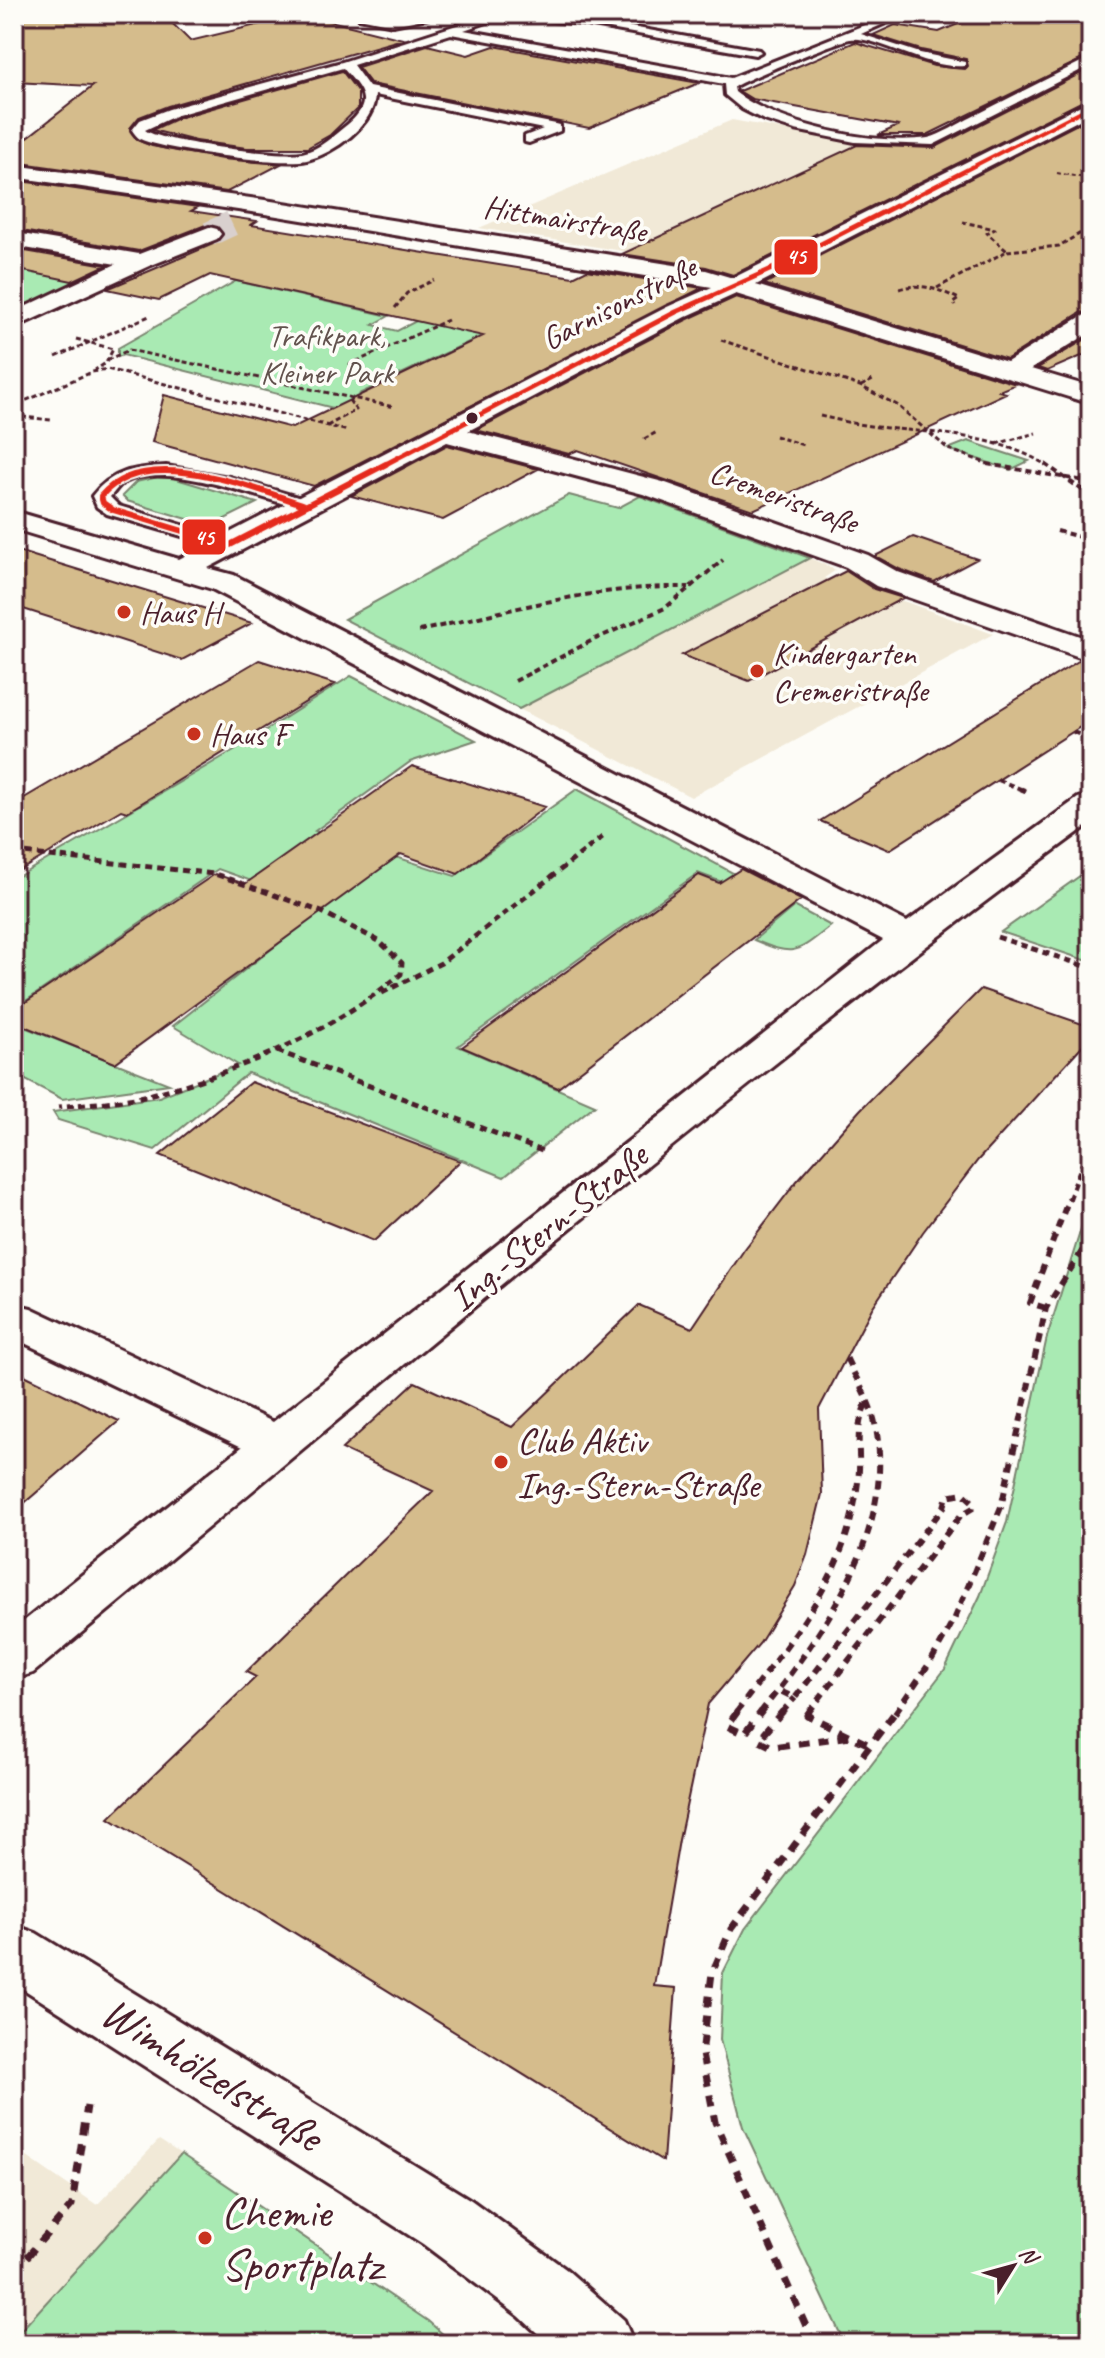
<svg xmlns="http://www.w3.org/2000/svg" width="1105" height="2358" font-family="Caveat,sans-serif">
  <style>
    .built { fill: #f1e9d7 }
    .green { fill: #a9eab3; stroke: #7a846f; stroke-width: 2 }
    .building { fill: #d5bc8c; stroke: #4a1f2b; stroke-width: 2 }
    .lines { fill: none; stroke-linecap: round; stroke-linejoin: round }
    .minor-tunnel { stroke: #d9d0ce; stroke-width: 25; stroke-dasharray: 25 13; stroke-linecap: butt }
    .service-casing { stroke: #4a1f2b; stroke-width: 6 }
    .minor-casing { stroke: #4a1f2b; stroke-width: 6 }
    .path-far5 { stroke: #4a1f2b; stroke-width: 2; stroke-dasharray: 4 3; stroke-linecap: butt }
    .path-far4 { stroke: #4a1f2b; stroke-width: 3; stroke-dasharray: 5 3; stroke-linecap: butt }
    .path-far3 { stroke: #4a1f2b; stroke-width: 4; stroke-dasharray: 6 4; stroke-linecap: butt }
    .path-far2 { stroke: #4a1f2b; stroke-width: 5; stroke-dasharray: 7 5; stroke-linecap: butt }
    .path-far1 { stroke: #4a1f2b; stroke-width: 6; stroke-dasharray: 9 7; stroke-linecap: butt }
    .path { stroke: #4a1f2b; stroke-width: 7; stroke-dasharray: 11 9; stroke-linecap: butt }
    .service { fill: #fdfcf7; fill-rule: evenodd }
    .minor { fill: #fdfcf7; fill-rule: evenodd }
    .bus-1-far2-casing { stroke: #fdfcf7; stroke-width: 7 }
    .bus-1-far1-casing { stroke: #fdfcf7; stroke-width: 8 }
    .bus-1-casing { stroke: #fdfcf7; stroke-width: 10 }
    .bus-1-far2 { stroke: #e52c1a; stroke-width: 4 }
    .bus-1-far1 { stroke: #e52c1a; stroke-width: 5 }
    .bus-1 { stroke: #e52c1a; stroke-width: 6 }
    .bus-dot { fill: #4a1f2b; stroke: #fdfcf7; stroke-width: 3 }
    .poi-dot { fill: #c8321e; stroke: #fdfcf7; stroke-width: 3 }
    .labels { text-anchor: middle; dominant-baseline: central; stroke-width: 7; stroke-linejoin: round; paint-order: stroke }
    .far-street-label { font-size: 32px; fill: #4a1f2b; stroke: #fdfcf7 }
    .far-park-label { font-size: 32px; fill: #62524d; stroke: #fdfcf7 }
    .far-poi-label { font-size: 32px; fill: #4a1f2b; stroke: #fdfcf7; text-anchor: start }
    .street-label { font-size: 38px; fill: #4a1f2b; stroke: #fdfcf7 }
    .poi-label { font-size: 38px; fill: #4a1f2b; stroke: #fdfcf7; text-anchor: start }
    .near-street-label { font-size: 46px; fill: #4a1f2b; stroke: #fdfcf7 }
    .near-poi-label { font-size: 46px; fill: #4a1f2b; stroke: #fdfcf7; text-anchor: start }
    .line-badge { stroke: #fdfcf7; stroke-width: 3 }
    .badge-label { font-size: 22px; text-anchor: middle; font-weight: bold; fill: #fff }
  </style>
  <rect width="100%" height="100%" fill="#fdfcf7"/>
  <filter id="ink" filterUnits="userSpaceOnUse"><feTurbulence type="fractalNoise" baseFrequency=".0125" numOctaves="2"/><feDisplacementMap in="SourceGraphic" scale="16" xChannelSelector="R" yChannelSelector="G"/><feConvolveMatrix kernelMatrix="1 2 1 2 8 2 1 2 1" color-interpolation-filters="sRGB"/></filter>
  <g filter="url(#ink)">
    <path class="built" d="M732 120 944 159 710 265 479 228Z
      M810 558 836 570 824 578 906 602 993 634 691 797 519 709Z
      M159 2140 181 2154 14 2338V2148L97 2205Z"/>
    <path class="green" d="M30 250 99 261 109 268 14 314V252Z
      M236 281 389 316 373 325 397 331 418 320 488 333 361 393 423 410 349 412 123 355 118 357V348Z
      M968 441 1029 461 1010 470 948 449Z
      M158 477 173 478 257 503 211 526 127 501 122 496 136 482Z
      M569 495 618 508 640 496 810 558 519 709 344 619Z
      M351 676 476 740 410 762 315 831 455 876 577 789 831 926C797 952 796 958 754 940L792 908 698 873 458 1046 595 1105 504 1177 248 1073 155 1150 58 1120 53 1112 159 1097 238 1065 173 1026 325 907 218 869 14 1009V879L231 752Z
      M1091 868V962L1001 932Z
      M14 1023 169 1084 62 1099 14 1074Z
      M1091 1197V2344H845L743 2127 720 2040 723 1973 745 1929 945 1669 980 1596 1007 1522 1047 1337Z
      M181 2154 428 2321 454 2344H14V2338Z"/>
    <path class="building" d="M14 14H163L190 41 302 14 403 39 168 106 139 117 130 128 137 140 152 146 222 159 281 164 227 192 14 162V148L93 86 14 82Z
      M982 14H1078L1081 19 1091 21V55L927 135H878L898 126 752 99 739 91 855 42 934 66 965 69 968 66 966 59 921 50 873 35 895 25 939 32Z
      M427 45 468 55 494 46 699 83 589 128 371 84 358 67Z
      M1091 68V97L733 275 706 267 622 254 857 145 934 148Z
      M342 71 358 92V108L330 135 307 148H247L196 141 152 130 178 118Z
      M1091 117V311L1080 313 1007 359 764 284Z
      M14 180 198 207 191 211 257 221 251 225 573 277 587 270 702 288 314 486 152 442 164 395 292 428 483 336 210 275 159 300 107 289 218 242 223 232 218 226 208 224 139 251 22 231 14 233Z
      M25 251 106 265 72 281 14 269V255Z
      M736 297 1016 384 999 391 1006 393 753 510 578 450 569 454 476 430 686 320Z
      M1091 336V352L1047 371 1038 368Z
      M447 445 538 469 443 520 351 496Z
      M913 537 977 559 934 582 899 569 875 556Z
      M14 550 252 623 182 660 14 606Z
      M846 571 874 589 903 598 749 681 682 655Z
      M259 660 335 684 127 812 121 810 14 874V804Z
      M1080 660 1091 664V720L889 850 820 821Z
      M412 766 545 807 458 874 401 854 115 1063 14 1022V1010L215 874 245 884Z
      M741 869 801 900 558 1088 462 1047 699 875 719 883Z
      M981 989 1091 1027V1036L978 1160 923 1232 872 1308 819 1409 822 1494 807 1555 795 1586 760 1643 708 1704 679 1840 654 1986 676 1988 663 2161 109 1818 256 1677 246 1672 433 1491 342 1449 415 1382 512 1427 639 1305 692 1328 744 1250 797 1181 860 1110Z
      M251 1082 460 1161 374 1241 160 1155Z
      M14 1370 119 1421 14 1512Z"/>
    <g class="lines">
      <path class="minor-tunnel" d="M209 234 241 219"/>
      <g class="service-casing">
        <path id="service" d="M491 14 582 18 759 50 761 52 755 55 582 24 523 18 493 20 464 30 731 78 892 14H906L861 34 920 53 965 62V66C926 70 879 36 850 39 840 40 742 81 734 87L735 92C778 125 874 146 928 138 942 135 959 123 972 117 1010 97 1049 78 1087 59L1091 58V65L933 145 855 142 795 130 764 120 742 109 725 95 724 84 451 34 353 65 369 87 556 124 560 125V131L529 143 525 142V136L543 129 375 95C375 124 333 154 307 160 283 166 162 150 140 139 137 137 134 133 132 130L140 120 169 109 342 62ZM343 68C350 77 362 88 363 99 364 109 355 118 348 124 334 135 319 150 302 153 280 157 159 142 145 130L177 115Z
          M1081 14H1091V18L1082 16Z
          M166 466 229 477 311 501 314 505 305 510C261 499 164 459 123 483 118 486 114 493 110 497L119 506 236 541 239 545 230 550 107 514 97 507 92 496C112 470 135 468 166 466Z"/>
      </g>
      <g class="minor-casing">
        <path id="minor" d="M356 14H431L428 18 393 25 359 18Z
          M1091 100V114L756 285 1007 362 1082 316 1091 314V332L1031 369 1091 387V404L736 294 685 317 468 431 663 482 868 555 898 572 1091 640V661L876 586 846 567 643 494 447 442 208 568 234 575 907 922 1078 798 1091 795V823C726 1090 381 1385 33 1673L14 1679V1629L242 1447 14 1338V1304L31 1308 273 1422 883 940 212 589 14 529V511L179 559 667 307 712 287 265 214 14 177V165L265 200 706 270 733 278Z
          M209 227 217 229 221 234 217 239 149 266 14 328V312L116 264 25 248 14 252V236L22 234 139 254Z
          M14 1925 36 1933 471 2200 567 2270 624 2320 634 2344H549L519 2316 423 2244 14 1983Z"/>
      </g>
      <path class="path-far5" d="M1057 173 1091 179"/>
      <path class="path-far4" d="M1007 251 1059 246 1091 227
        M937 288 1007 251 987 233 995 229 963 222
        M899 289C920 282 940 290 959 299L953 303 955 306
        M395 308 407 293 434 280
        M76 339 113 349 106 363 95 370
        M721 340 860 386 897 405 948 449 994 466
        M56 357 149 316
        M107 360 129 350 394 407
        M349 365 448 320
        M861 386 873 380
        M23 409 18 404 92 372 107 369 348 431
        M14 416 51 420
        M820 416C842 421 864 426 887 428 943 434 998 435 1048 466
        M327 426 356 410 349 400
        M775 436 803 445
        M644 439 657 432
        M996 444 1036 433"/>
      <path class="path-far3" d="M987 464 1091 482
        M1045 464 1091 496
        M1057 531 1080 537
        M419 631C508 611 597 585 689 587
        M515 681 591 641 665 608 723 560
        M1073 732 1091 739
        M998 780 1026 791"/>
      <path class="path-far2" d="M1021 789 1026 791
        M14 852 215 874 322 912 379 941 402 963 401 974C331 1032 243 1070 156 1093 125 1102 90 1103 59 1107
        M997 937 1091 968
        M382 993 441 963 605 835
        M277 1051 545 1152
        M1069 1200 1091 1140"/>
      <path class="path-far1" d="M1046 1308 1030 1303 1069 1198
        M1091 1444 1087 1451 1091 1473
        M736 1713C781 1651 832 1596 851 1519 855 1503 858 1487 859 1470 860 1446 855 1427 866 1404
        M760 1713 778 1690
        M781 1713 795 1698
        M808 1713 961 1515 973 1508 974 1503 963 1493 947 1496 944 1507 795 1698 778 1690C835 1616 898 1517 874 1419 868 1397 855 1377 846 1357
        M895 1713 931 1661 954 1620 1001 1507 1046 1308 1091 1237"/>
      <path class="path" d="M738 1711 727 1726 744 1734 762 1711
        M783 1711 758 1740 772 1747 850 1736 872 1746
        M810 1711 807 1715 850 1736
        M14 2272 72 2205 87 2106
        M814 2344 715 2122 702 2054 712 1973 731 1929 896 1711"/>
      <use href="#service" class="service"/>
      <use href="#minor" class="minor"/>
      <g class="bus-1-far2-casing">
        <path id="bus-1-far2" d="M894 207 1091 106"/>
      </g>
      <g class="bus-1-far1-casing">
        <path id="bus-1-far1" d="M382 466 676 312 774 268 897 205"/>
      </g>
      <g class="bus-1-casing">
        <path id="bus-1" d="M305 505C251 488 145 443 101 496L103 503 113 510 230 545 386 464"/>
      </g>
      <use href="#bus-1-far2" class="bus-1-far2"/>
      <use href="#bus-1-far1" class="bus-1-far1"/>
      <use href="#bus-1" class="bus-1"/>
    </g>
  </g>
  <circle class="bus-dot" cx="472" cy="418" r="7"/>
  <g class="poi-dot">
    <circle cx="124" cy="612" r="8"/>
    <circle cx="757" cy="671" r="8"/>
    <circle cx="194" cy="734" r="8"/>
    <circle cx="501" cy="1462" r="8"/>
    <circle cx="205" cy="2238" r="8"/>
  </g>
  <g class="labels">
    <g class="far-street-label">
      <text transform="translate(565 219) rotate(9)">Hittmairstraße</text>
      <text transform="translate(619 303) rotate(-27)">Garnisonstraße</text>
      <text transform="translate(784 497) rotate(20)">Cremeristraße</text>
    </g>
    <g class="far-park-label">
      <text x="327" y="335">Trafikpark,<tspan x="327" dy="37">Kleiner Park</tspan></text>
    </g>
    <g class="far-poi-label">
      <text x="140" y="612">Haus H</text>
      <text x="773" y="653">Kindergarten<tspan x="773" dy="37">Cremeristraße</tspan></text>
      <text x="210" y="734">Haus F</text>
    </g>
    <g class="street-label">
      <text transform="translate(548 1227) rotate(-39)">Ing.-Stern-Straße</text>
    </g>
    <g class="poi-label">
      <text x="517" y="1440">Club Aktiv<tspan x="517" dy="44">Ing.-Stern-Straße</tspan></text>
    </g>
    <g class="near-street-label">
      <text transform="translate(212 2074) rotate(32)">Wimhölzelstraße</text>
    </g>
    <g class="near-poi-label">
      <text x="221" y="2212">Chemie<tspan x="221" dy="53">Sportplatz</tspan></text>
    </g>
  </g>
  <g class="line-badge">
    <rect x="773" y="238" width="46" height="38" rx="8" fill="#e52c1a"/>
    <rect x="181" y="518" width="46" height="38" rx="8" fill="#e52c1a"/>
  </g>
  <g class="badge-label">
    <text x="796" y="264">45</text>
    <text x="204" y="545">45</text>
  </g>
  <rect width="1105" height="2358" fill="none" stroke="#fdfcf7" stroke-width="48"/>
  <rect x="24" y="24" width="1057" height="2310" fill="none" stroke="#4a1f2b" stroke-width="3" filter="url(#ink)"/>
  <g transform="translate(1013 2266) rotate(53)" stroke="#fdfcf7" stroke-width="6" paint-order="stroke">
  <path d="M0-6L14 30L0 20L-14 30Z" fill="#4a1f2b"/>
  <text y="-12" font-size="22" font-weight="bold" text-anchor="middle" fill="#4a1f2b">N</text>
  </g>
</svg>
